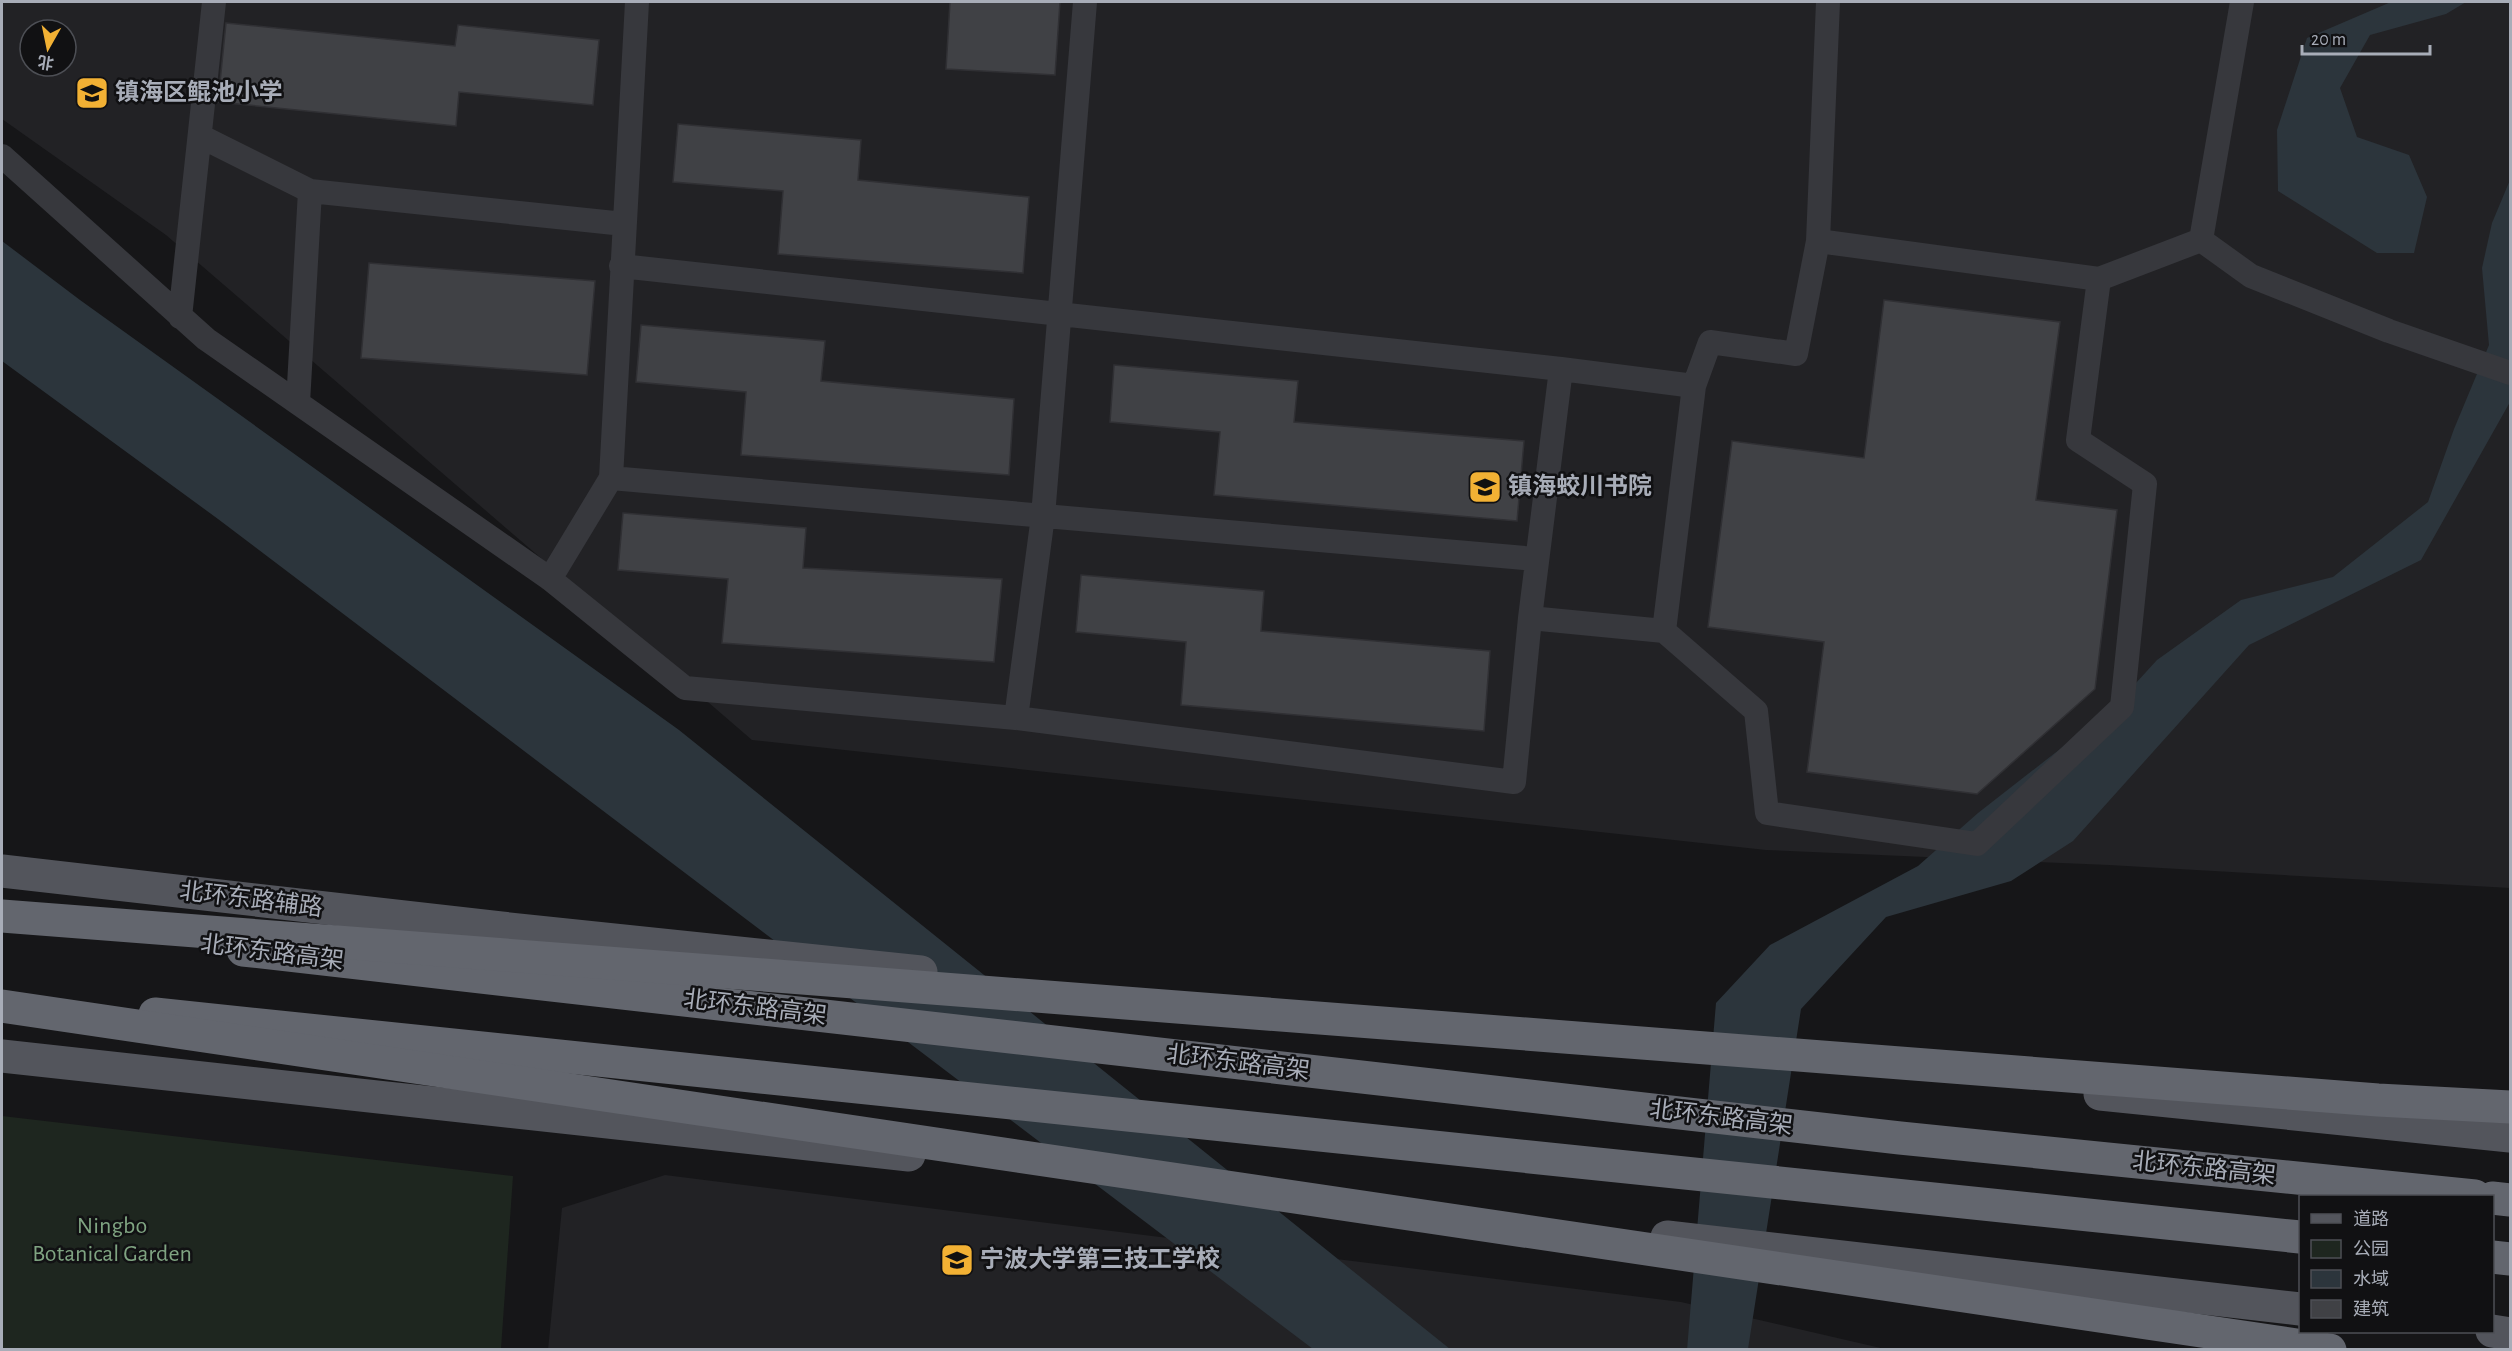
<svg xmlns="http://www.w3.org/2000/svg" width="2512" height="1351" font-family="'Alegreya Sans','Noto Sans SC',sans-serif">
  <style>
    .built { fill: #222225; fill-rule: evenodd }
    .green { fill: #1e261f }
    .water { fill: #2c353c }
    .building { fill: #404145; stroke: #303034; stroke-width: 1.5 }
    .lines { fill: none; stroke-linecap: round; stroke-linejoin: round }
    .lane { stroke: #37383d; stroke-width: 24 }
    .primary { stroke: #53555c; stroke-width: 33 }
    .highway { stroke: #63666e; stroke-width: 33 }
    .highway-bridge { stroke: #63666e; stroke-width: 33 }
    .labels { text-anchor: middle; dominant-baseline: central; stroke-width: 5; stroke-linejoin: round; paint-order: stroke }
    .poi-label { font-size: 24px; font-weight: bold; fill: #a8adb8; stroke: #111113; text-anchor: start }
    .street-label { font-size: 24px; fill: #a8adb8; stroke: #111113 }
    .park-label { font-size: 24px; fill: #7fa381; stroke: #111113 }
  </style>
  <rect width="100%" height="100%" fill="#161618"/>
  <path class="built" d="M2 2H2510V888L2109 865 1766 850 752 740 166 235 2 119ZM30 30H66V66H30Z
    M665 1175 1681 1302 1885 1349 548 1350 562 1208Z"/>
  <path class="green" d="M2 1116 513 1176 501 1349H2Z"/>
  <path class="water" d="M2391 2H2466L2446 14 2370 35 2340 88 2357 137 2409 155 2427 197 2414 253H2377L2278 191 2277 130 2307 38Z
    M2510 180V402L2421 560 2249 645 2073 841 2011 881 1886 917 1801 1009 1748 1349 1687 1350 1716 1003 1770 945 1918 866 1978 813 2114 707 2157 660 2241 600 2333 577 2428 502 2454 429 2489 345 2482 268 2492 223Z
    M2 241 80 300 679 730 1450 1349H1313L218 519 2 361Z"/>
  <path class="building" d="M950 2H1060L1055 75 946 69Z
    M226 23 455 46 458 25 599 40 593 105 459 92 456 126 218 102Z
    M678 124 861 140 858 180 1029 197 1023 273 778 254 783 191 673 182Z
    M369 263 595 281 587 375 361 358Z
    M1884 300 2060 322 2036 500 2117 510 2095 689 1977 794 1807 772 1824 642 1708 627 1732 441 1864 458Z
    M641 325 825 341 821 381 1014 399 1009 475 741 455 746 392 636 382Z
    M1114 365 1298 381 1294 422 1524 441 1517 521 1214 495 1220 432 1110 422Z
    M623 513 806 528 803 568 1002 579 994 662 722 643 728 579 618 570Z
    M1081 575 1264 591 1261 631 1490 651 1484 731 1181 705 1186 642 1076 632Z"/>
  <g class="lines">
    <path class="lane" d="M2242 2 2201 240 2251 276 2389 331 2510 373
      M200 136 310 191
      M2 156 206 339 550 579 685 688 1016 718 1514 782 1530 618 1664 631 1694 386 1710 342 1796 354 1818 241 1828 2
      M1818 241 2099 279 2201 240
      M621 266 1561 369 1530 618
      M180 317 214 2
      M1561 369 1694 386
      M298 403 310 191 624 224
      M611 478 1536 559
      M550 579 611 478 637 2
      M1664 631 1756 711 1767 813 1977 844 2122 707 2145 484 2078 440 2099 279
      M1016 718 1043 516 1085 2"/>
    <path class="primary" d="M2 871 501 928 921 972
      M2 1056 909 1155
      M2100 1094 2510 1136
      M1667 1237 2300 1309
      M2492 1331 2510 1334"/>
    <path class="highway" d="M243 950 1900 1138 2475 1196
      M155 1014 2300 1237
      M2492 1198 2510 1200
      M2492 1257 2510 1259"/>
    <path class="highway-bridge" d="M2 916 2378 1100 2510 1107
      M2 1006 2330 1350"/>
  </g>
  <defs>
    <g id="school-square" transform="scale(1.725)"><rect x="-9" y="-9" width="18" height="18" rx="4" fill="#f2b134" stroke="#111113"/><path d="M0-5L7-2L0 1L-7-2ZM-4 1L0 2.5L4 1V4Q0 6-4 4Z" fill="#111"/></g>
    <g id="university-square" transform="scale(1.725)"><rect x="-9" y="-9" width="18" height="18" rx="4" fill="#f2b134" stroke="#111113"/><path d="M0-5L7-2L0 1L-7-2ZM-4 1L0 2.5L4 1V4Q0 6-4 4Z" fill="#111"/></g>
  </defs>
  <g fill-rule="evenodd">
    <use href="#school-square" x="92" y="93"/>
    <use href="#school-square" x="1485" y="487"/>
    <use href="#university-square" x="957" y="1260"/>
  </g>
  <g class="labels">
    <g class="poi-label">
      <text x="115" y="93">镇海区鲲池小学</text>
      <text x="1508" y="487">镇海蛟川书院</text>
      <text x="980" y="1260">宁波大学第三技工学校</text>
    </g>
    <g class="street-label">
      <text transform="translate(251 900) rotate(7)">北环东路辅路</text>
      <text transform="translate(272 953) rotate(7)">北环东路高架</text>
      <text transform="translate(755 1008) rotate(7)">北环东路高架</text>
      <text transform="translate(1238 1063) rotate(7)">北环东路高架</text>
      <text transform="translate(1721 1118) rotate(7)">北环东路高架</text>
      <text transform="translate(2204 1169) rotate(6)">北环东路高架</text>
    </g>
    <g class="park-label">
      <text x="112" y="1226">Ningbo<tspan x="112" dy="28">Botanical Garden</tspan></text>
    </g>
  </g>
  <rect width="2512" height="1351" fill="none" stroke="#a8adb8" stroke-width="6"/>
  <rect x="2299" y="1195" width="195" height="138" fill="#111113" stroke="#4d4f55" stroke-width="1.5"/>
  <rect x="2311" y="1214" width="30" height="9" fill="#53555c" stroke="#4d4f55" stroke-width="1.5"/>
  <text x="2353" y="1225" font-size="18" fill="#a8adb8">道路</text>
  <rect x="2311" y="1240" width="30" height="18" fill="#1e261f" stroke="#4d4f55" stroke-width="1.5"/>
  <text x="2353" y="1255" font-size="18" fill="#a8adb8">公园</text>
  <rect x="2311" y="1270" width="30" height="18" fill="#2c353c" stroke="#4d4f55" stroke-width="1.5"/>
  <text x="2353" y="1285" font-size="18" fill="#a8adb8">水域</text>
  <rect x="2311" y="1300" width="30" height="18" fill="#404145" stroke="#4d4f55" stroke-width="1.5"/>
  <text x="2353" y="1315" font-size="18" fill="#a8adb8">建筑</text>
  <g transform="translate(48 48) rotate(189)"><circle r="28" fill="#111113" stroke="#4d4f55" stroke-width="1.5"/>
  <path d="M0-4.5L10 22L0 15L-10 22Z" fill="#f2b134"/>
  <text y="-9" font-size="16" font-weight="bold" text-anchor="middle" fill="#a8adb8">北</text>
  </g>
  <path d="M2302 45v9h128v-9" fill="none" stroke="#a8adb8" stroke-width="3"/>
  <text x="2311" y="45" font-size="18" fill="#a8adb8" stroke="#111113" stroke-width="4.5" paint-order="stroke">20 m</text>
</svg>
